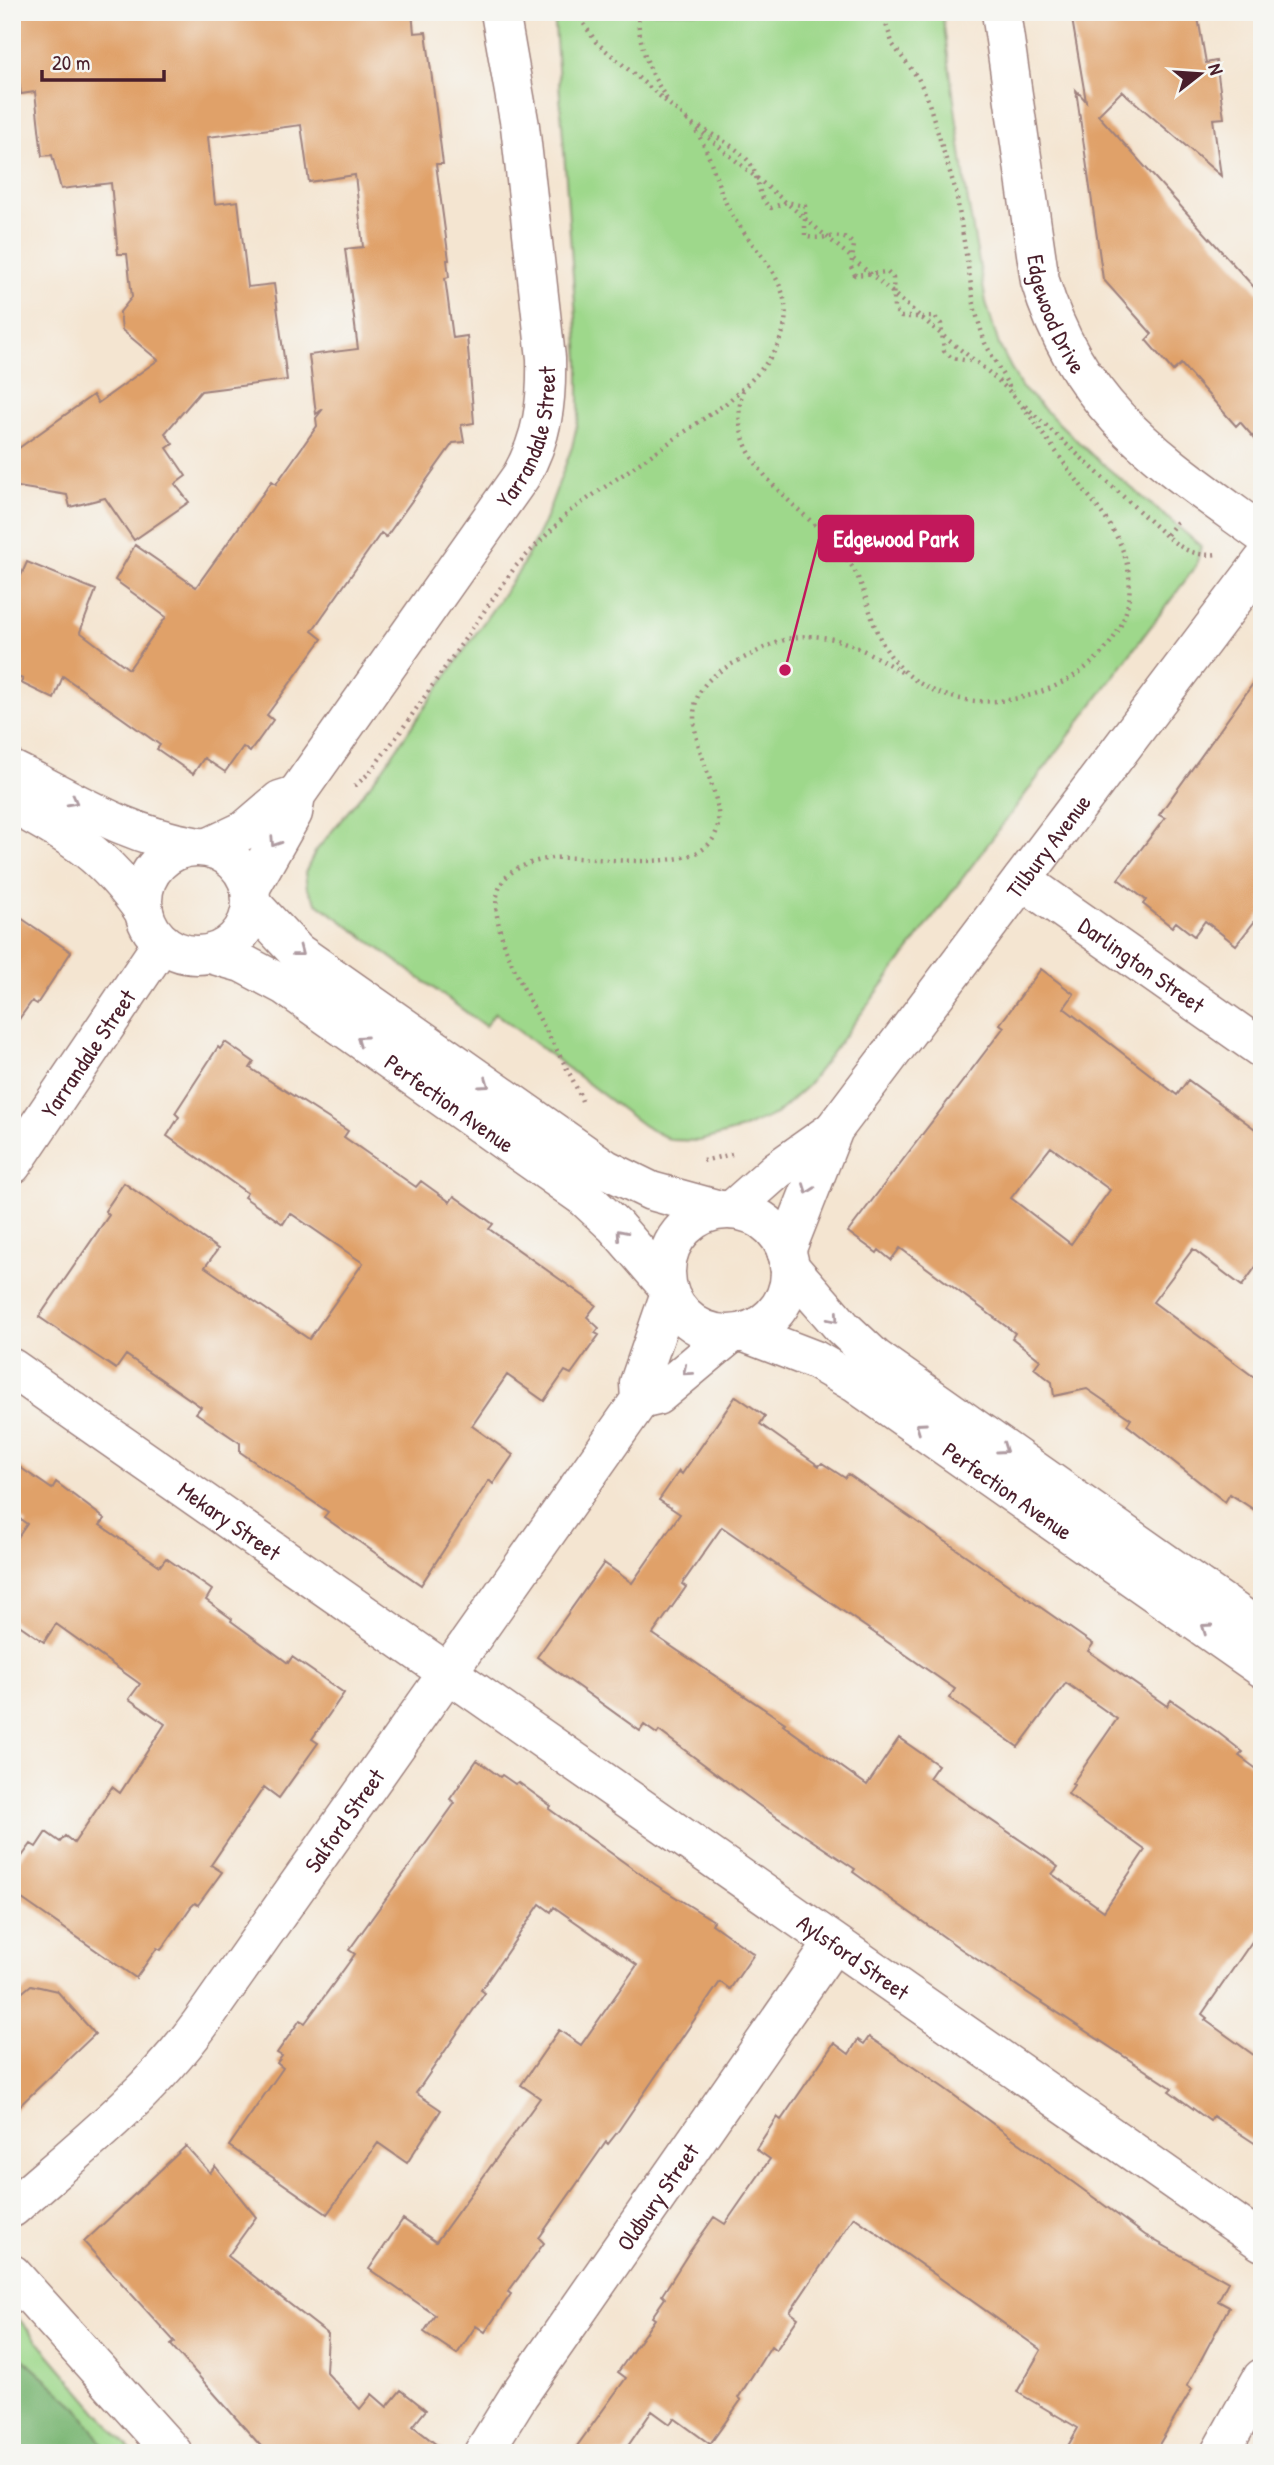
<svg xmlns="http://www.w3.org/2000/svg" width="1274" height="2465" font-family="'Patrick Hand',sans-serif">
  <style>
    .green { fill: #9ed88b; stroke: #747c5b; stroke-width: 2 }
    .forest { fill: #7eb877; stroke: #646c51; stroke-width: 2 }
    .building { fill: #e0a169; fill-rule: evenodd }
    .lines { fill: none; stroke-linecap: round; stroke-linejoin: round }
    .minor-casing { stroke: #9f827e; stroke-width: 41 }
    .major-casing { stroke: #9f827e; stroke-width: 41 }
    .path { stroke: #9f827e; stroke-width: 4.5; stroke-dasharray: 2 5; stroke-linecap: butt }
    .minor { stroke: #fff; stroke-width: 38 }
    .major { stroke: #fff; stroke-width: 38 }
    .oneway { stroke: #ae9aa0 }
    .labels { text-anchor: middle; dominant-baseline: central; stroke-width: 7; stroke-linejoin: round; paint-order: stroke }
    .street-label { font-size: 23px; fill: #4a1f2b; stroke: #f6f6f2 }
    .leader { fill: none; stroke: #c2185b; stroke-width: 2.5 }
    .callout-dot { fill: #c2185b; stroke: #f6f6f2; stroke-width: 2.5 }
    .callout { fill: #c2185b; stroke: #c2185b; stroke-width: 2.5 }
    .callout-label { font-size: 24px; text-anchor: middle; font-weight: bold; fill: #fff }
  </style>
  <rect width="100%" height="100%" fill="#f6f6f2"/>
  <filter id="ink" filterUnits="userSpaceOnUse"><feTurbulence type="fractalNoise" baseFrequency=".0143" numOctaves="2"/><feDisplacementMap in="SourceGraphic" scale="14" xChannelSelector="R" yChannelSelector="G"/><feConvolveMatrix kernelMatrix="1 2 1 2 8 2 1 2 1" color-interpolation-filters="sRGB"/></filter>
  <filter id="wash" filterUnits="userSpaceOnUse"><feTurbulence type="fractalNoise" baseFrequency=".00686" numOctaves="4" result="noise"/><feDisplacementMap in="SourceGraphic" scale="28" xChannelSelector="R" yChannelSelector="G"/><feGaussianBlur stdDeviation="1.57" result="paint"/><feColorMatrix in="noise" values="0 0 0 0 0 0 0 0 0 0 0 0 0 0 0 0 0 1.4 0 .05"/><feComposite in="paint" operator="in"/></filter>
  <g filter="url(#wash)">
    <rect width="100%" height="100%" fill="#f4e5d1"/>
    <path class="green" d="M554 12H942L967 196 986 302 999 345 1021 387 1092 455 1201 546 1196 566 807 1086 776 1114 739 1130 699 1141 671 1140 644 1126 495 1013 485 1026 316 902 307 888 305 873 315 852 381 771 521 568 545 520 572 447 579 416V360Z
      M12 2311 133 2453H12Z"/>
    <path class="forest" d="M12 2349 78 2408 109 2453H12Z"/>
    <g id="blocks">
      <path class="building" d="M12 12H412L414 33 426 32 443 164H436L449 260H447L449 277 445 278 453 338 467 336 474 423 461 425 464 442 453 443 386 537 381 533 312 631 322 639 267 715 273 720 250 752 243 747 225 772 204 758 193 774 157 749 160 745 63 676 54 699 21 683 23 679 12 675V596L27 562 96 590 80 632 129 669 166 617 115 580 135 545 196 587 272 481 276 484 317 426 316 418 323 409 316 414 309 355 358 349 345 249 363 247 355 175 309 182 301 125 208 137 215 204 238 201 248 287 274 284 287 380 201 391 165 433 173 444 167 448 186 476 175 484 189 502 134 540 105 498 70 507 67 495 12 486V453L93 395 98 403 158 360 122 330 120 312 132 297 127 254H118L111 183 61 189 52 155 42 156 35 92 21 94 12 36Z
        M1075 12H1197L1206 63 1216 61 1224 118 1213 119 1221 176 1122 91 1098 115 1262 296V447L1240 422 1236 426 1181 364 1173 371 1146 340 1152 334 1103 279 1076 90 1086 101 1072 19H1075Z
        M1262 671V912L1236 945 1205 921 1194 936 1176 922 1172 927 1143 904 1146 900 1118 879 1165 818 1159 815Z
        M12 912 71 952 37 1004 32 1001 12 1029Z
        M1041 969 1074 994 1064 1008 1177 1095 1188 1080 1262 1134V1258L1242 1286 1193 1249 1153 1302 1262 1383V1515L1230 1494 1225 1502 1127 1425 1131 1419 1087 1389 1054 1396 1052 1382 1034 1368 1040 1360 1012 1338 1015 1333 900 1248 891 1260 879 1250 877 1253 848 1232 1004 1027 1000 1024ZM1051 1147 1110 1190 1071 1244 1011 1198Z
        M225 1042 254 1062 250 1068 348 1131 344 1137 416 1187 421 1181 450 1202 454 1196 493 1224 489 1229 596 1305 587 1317 599 1328 595 1333 599 1335 571 1374 565 1371 544 1401 507 1375 472 1426 513 1455 493 1484 489 1480 421 1585 324 1517 328 1512 240 1452V1443L196 1413 201 1407 126 1355 116 1369 39 1317 109 1215 105 1211 124 1183 218 1249 205 1267 309 1339 363 1263 290 1213 283 1224 244 1197 247 1193 167 1136 179 1117 175 1113 218 1047 220 1049Z
        M736 1396 765 1416 760 1424 819 1466 822 1463 845 1478 848 1474 1020 1593 1093 1644 1088 1651 1167 1706 1171 1700 1216 1731 1243 1752 1239 1756 1262 1773V1927L1202 2014 1207 2018 1205 2020 1262 2061V2148L1213 2116 1210 2121 1169 2091 1172 2088 961 1949 853 1872 855 1869 760 1806 659 1731 657 1734 644 1725 640 1731 537 1657 604 1563 632 1583 680 1514 659 1500 679 1471 682 1474ZM722 1527 955 1689 949 1698 1018 1747 1066 1683 1117 1719 1072 1784 1074 1785 1068 1794 1145 1850 1104 1911 1052 1874 1058 1867 1048 1859 929 1778 938 1765 899 1738 867 1785 783 1725 785 1723 653 1634 686 1587 682 1584Z
        M12 1462 52 1489 56 1482 105 1519 100 1525 160 1566 166 1558 212 1590 206 1600 232 1619 231 1621 288 1663 292 1657 344 1693 312 1739 318 1743 279 1798 264 1787 211 1865 222 1872 198 1905 195 1903 191 1907 161 1950 157 1948 136 1978 12 1892V1870L31 1844 36 1847 46 1832 60 1842 65 1836 74 1843 112 1787 120 1793 165 1724 129 1699 140 1684 56 1624 44 1642 12 1620V1546L27 1524 12 1513Z
        M477 1760 500 1777 502 1775 515 1784 518 1782 551 1806 549 1809 656 1885 714 1921 712 1924 754 1954 730 1989 720 1982 619 2130 608 2144 606 2142 539 2238 544 2243 508 2292 511 2294 485 2332 476 2326 457 2354 424 2332 435 2315 369 2269 403 2219 436 2242 540 2098 521 2085 559 2030 581 2045 637 1965 554 1907 551 1912 540 1904 481 1990 485 1993 416 2093 441 2110 407 2163 378 2143 327 2214 229 2146 283 2068 277 2063 282 2056 277 2053 300 2020 305 2023 355 1954 349 1950 455 1803 450 1799Z
        M31 1985 57 1991 95 2034 12 2113V2001Z
        M869 2037 944 2088 1145 2235 1228 2282 1218 2301 1229 2307 1187 2386 1192 2389 1154 2453H1064L1078 2428 1017 2392 1041 2350 854 2217 790 2312 798 2318 776 2350 771 2346 738 2398 741 2400 710 2444 674 2418 670 2424 652 2411 623 2453H572L626 2378 618 2372 655 2319 652 2317 665 2298 662 2295 688 2254 714 2217 725 2224 770 2159 756 2149 777 2117 781 2120 834 2043 849 2054 858 2040 864 2044Z
        M186 2146 210 2173 215 2166 256 2217 228 2256 328 2334 326 2372 360 2409 372 2394 387 2407 401 2390 426 2410 413 2426 447 2453H267L171 2345 175 2342 84 2242Z"/>
    </g>
  </g>
  <g filter="url(#ink)">
    <use href="#blocks" fill-opacity="0" stroke="#9f827e" stroke-width="2"/>
    <g class="lines">
      <g class="minor-casing">
        <g id="minor">
          <path id="s1" d="M1001 12 1040 281C1080 411 1158 458 1262 534"/>
          <path d="M209 847 245 830 280 800 296 795"/>
          <path id="s2" d="M1022 880 1262 1049"/>
          <path id="s3" d="M250 889 293 813 296 795 521 476C543 437 547 402 546 358L520 126 500 12"/>
          <path id="s4" d="M12 1165 162 943"/>
          <path d="M732 1210 777 1170 832 1131"/>
          <path id="s5" d="M786 1251 834 1129 1262 562"/>
          <path id="s6" d="M12 1368 1262 2242"/>
          <path d="M640 1400 657 1396 730 1335"/>
          <path id="s7" d="M12 2208C78 2150 148 2095 200 2024L640 1400 639 1383 669 1296"/>
          <path d="M12 2274 173 2453"/>
          <path id="s8" d="M483 2453 519 2395 833 1944"/>
          <path d="M1220 2453 1262 2378"/>
        </g>
      </g>
      <g class="major-casing">
        <g id="major">
          <path d="M12 770C76 801 123 834 194 846"/>
          <path d="M12 804C72 836 105 855 144 912"/>
          <circle cx="197" cy="901" r="54"/>
          <path d="M252 904 297 952 606 1169 651 1191 720 1210"/>
          <path id="s9" d="M210 954 242 963 285 986 585 1198 615 1226 666 1285"/>
          <circle cx="728" cy="1272" r="62"/>
          <path d="M789 1266 843 1328 875 1358 1262 1631"/>
          <path id="s10" d="M745 1333 815 1360 855 1383 1262 1668"/>
        </g>
      </g>
      <path class="path" d="M576 12 596 42 688 120
        M638 12C638 46 650 73 668 101
        M882 12 893 45 918 78 927 97 956 192 975 310 985 343 1012 392
        M687 120C768 187 849 255 929 324 956 348 995 373 1017 400 1039 426 1058 456 1079 483 1095 505 1115 527 1124 554 1170 687 920 774 872 618 866 598 860 576 847 559 808 507 718 465 744 387
        M700 127C717 138 738 147 750 163 760 177 756 197 771 208L786 202 805 206V236C822 242 841 229 854 245L851 267 855 275 887 272 893 278 894 309 901 317H935L941 324 944 351 952 358 970 361
        M1025 406 1166 536
        M1177 522 1166 536C1183 550 1196 557 1218 554
        M12 725 21 729
        M355 786 368 774 398 735 515 567 570 511 725 404C763 372 805 331 776 278 763 254 743 235 730 211 715 184 712 152 693 127
        M582 1101C565 1053 480 937 499 889 506 868 533 861 552 858 591 855 680 873 708 845 747 806 660 726 710 679 724 666 743 659 760 650 816 620 855 644 903 673
        M703 1161 732 1154"/>
      <use href="#minor" class="minor"/>
      <use href="#major" class="major"/>
    </g>
    <defs><path id="oneway-chevron" d="M-2-3.5L2.5 0L-2 3.5" fill="none" stroke-width="1.6" stroke-linecap="round" stroke-linejoin="round" transform="scale(1.75)"/></defs>
    <g class="oneway">
      <use href="#oneway-chevron" transform="translate(73 801) rotate(28)"/>
      <use href="#oneway-chevron" transform="translate(275 842) rotate(123)"/>
      <use href="#oneway-chevron" transform="translate(299 952) rotate(38)"/>
      <use href="#oneway-chevron" transform="translate(361 1040) rotate(-145)"/>
      <use href="#oneway-chevron" transform="translate(485 1084) rotate(35)"/>
      <use href="#oneway-chevron" transform="translate(808 1189) rotate(110)"/>
      <use href="#oneway-chevron" transform="translate(621 1234) rotate(-131)"/>
      <use href="#oneway-chevron" transform="translate(834 1318) rotate(49)"/>
      <use href="#oneway-chevron" transform="translate(687 1371) rotate(140)"/>
      <use href="#oneway-chevron" transform="translate(920 1427) rotate(-145)"/>
      <use href="#oneway-chevron" transform="translate(1003 1449) rotate(35)"/>
      <use href="#oneway-chevron" transform="translate(1206 1628) rotate(-145)"/>
    </g>
  </g>
  <g class="labels">
    <g class="street-label">
      <text stroke="none"><textPath href="#s1" startOffset="308">Edgewood Drive</textPath></text>
      <text stroke="none"><textPath href="#s3" startOffset="536">Yarrandale Street</textPath></text>
      <text stroke="none"><textPath href="#s5" startOffset="486">Tilbury Avenue</textPath></text>
      <text stroke="none"><textPath href="#s2" startOffset="147">Darlington Street</textPath></text>
      <text stroke="none"><textPath href="#s4" startOffset="135">Yarrandale Street</textPath></text>
      <text stroke="none"><textPath href="#s9" startOffset="284">Perfection Avenue</textPath></text>
      <text stroke="none"><textPath href="#s10" startOffset="308">Perfection Avenue</textPath></text>
      <text stroke="none"><textPath href="#s6" startOffset="266">Mekary Street</textPath></text>
      <text stroke="none"><textPath href="#s7" startOffset="513">Salford Street</textPath></text>
      <text stroke="none"><textPath href="#s6" startOffset="1027">Aylsford Street</textPath></text>
      <text stroke="none"><textPath href="#s8" startOffset="310">Oldbury Street</textPath></text>
    </g>
  </g>
  <path class="leader" d="M785 670L819 539"/>
  <circle class="callout-dot" cx="785" cy="670" r="7"/>
  <rect class="callout" x="819" y="516" width="154" height="45" rx="7"/>
  <g class="callout-label">
    <text x="896" y="547">Edgewood Park</text>
  </g>
  <rect width="1274" height="2465" fill="none" stroke="#f6f6f2" stroke-width="42"/>
  <g transform="translate(1200 74) rotate(73)" stroke="#f6f6f2" stroke-width="5" paint-order="stroke">
  <path d="M0-5L12 26L0 18L-12 26Z" fill="#4a1f2b"/>
  <text y="-10" font-size="19" font-weight="bold" text-anchor="middle" fill="#4a1f2b">N</text>
  </g>
  <path d="M42 70v10h122v-10" fill="none" stroke="#4a1f2b" stroke-width="3.5"/>
  <text x="52" y="70" font-size="21" fill="#4a1f2b" stroke="#f6f6f2" stroke-width="5" paint-order="stroke">20 m</text>
</svg>
